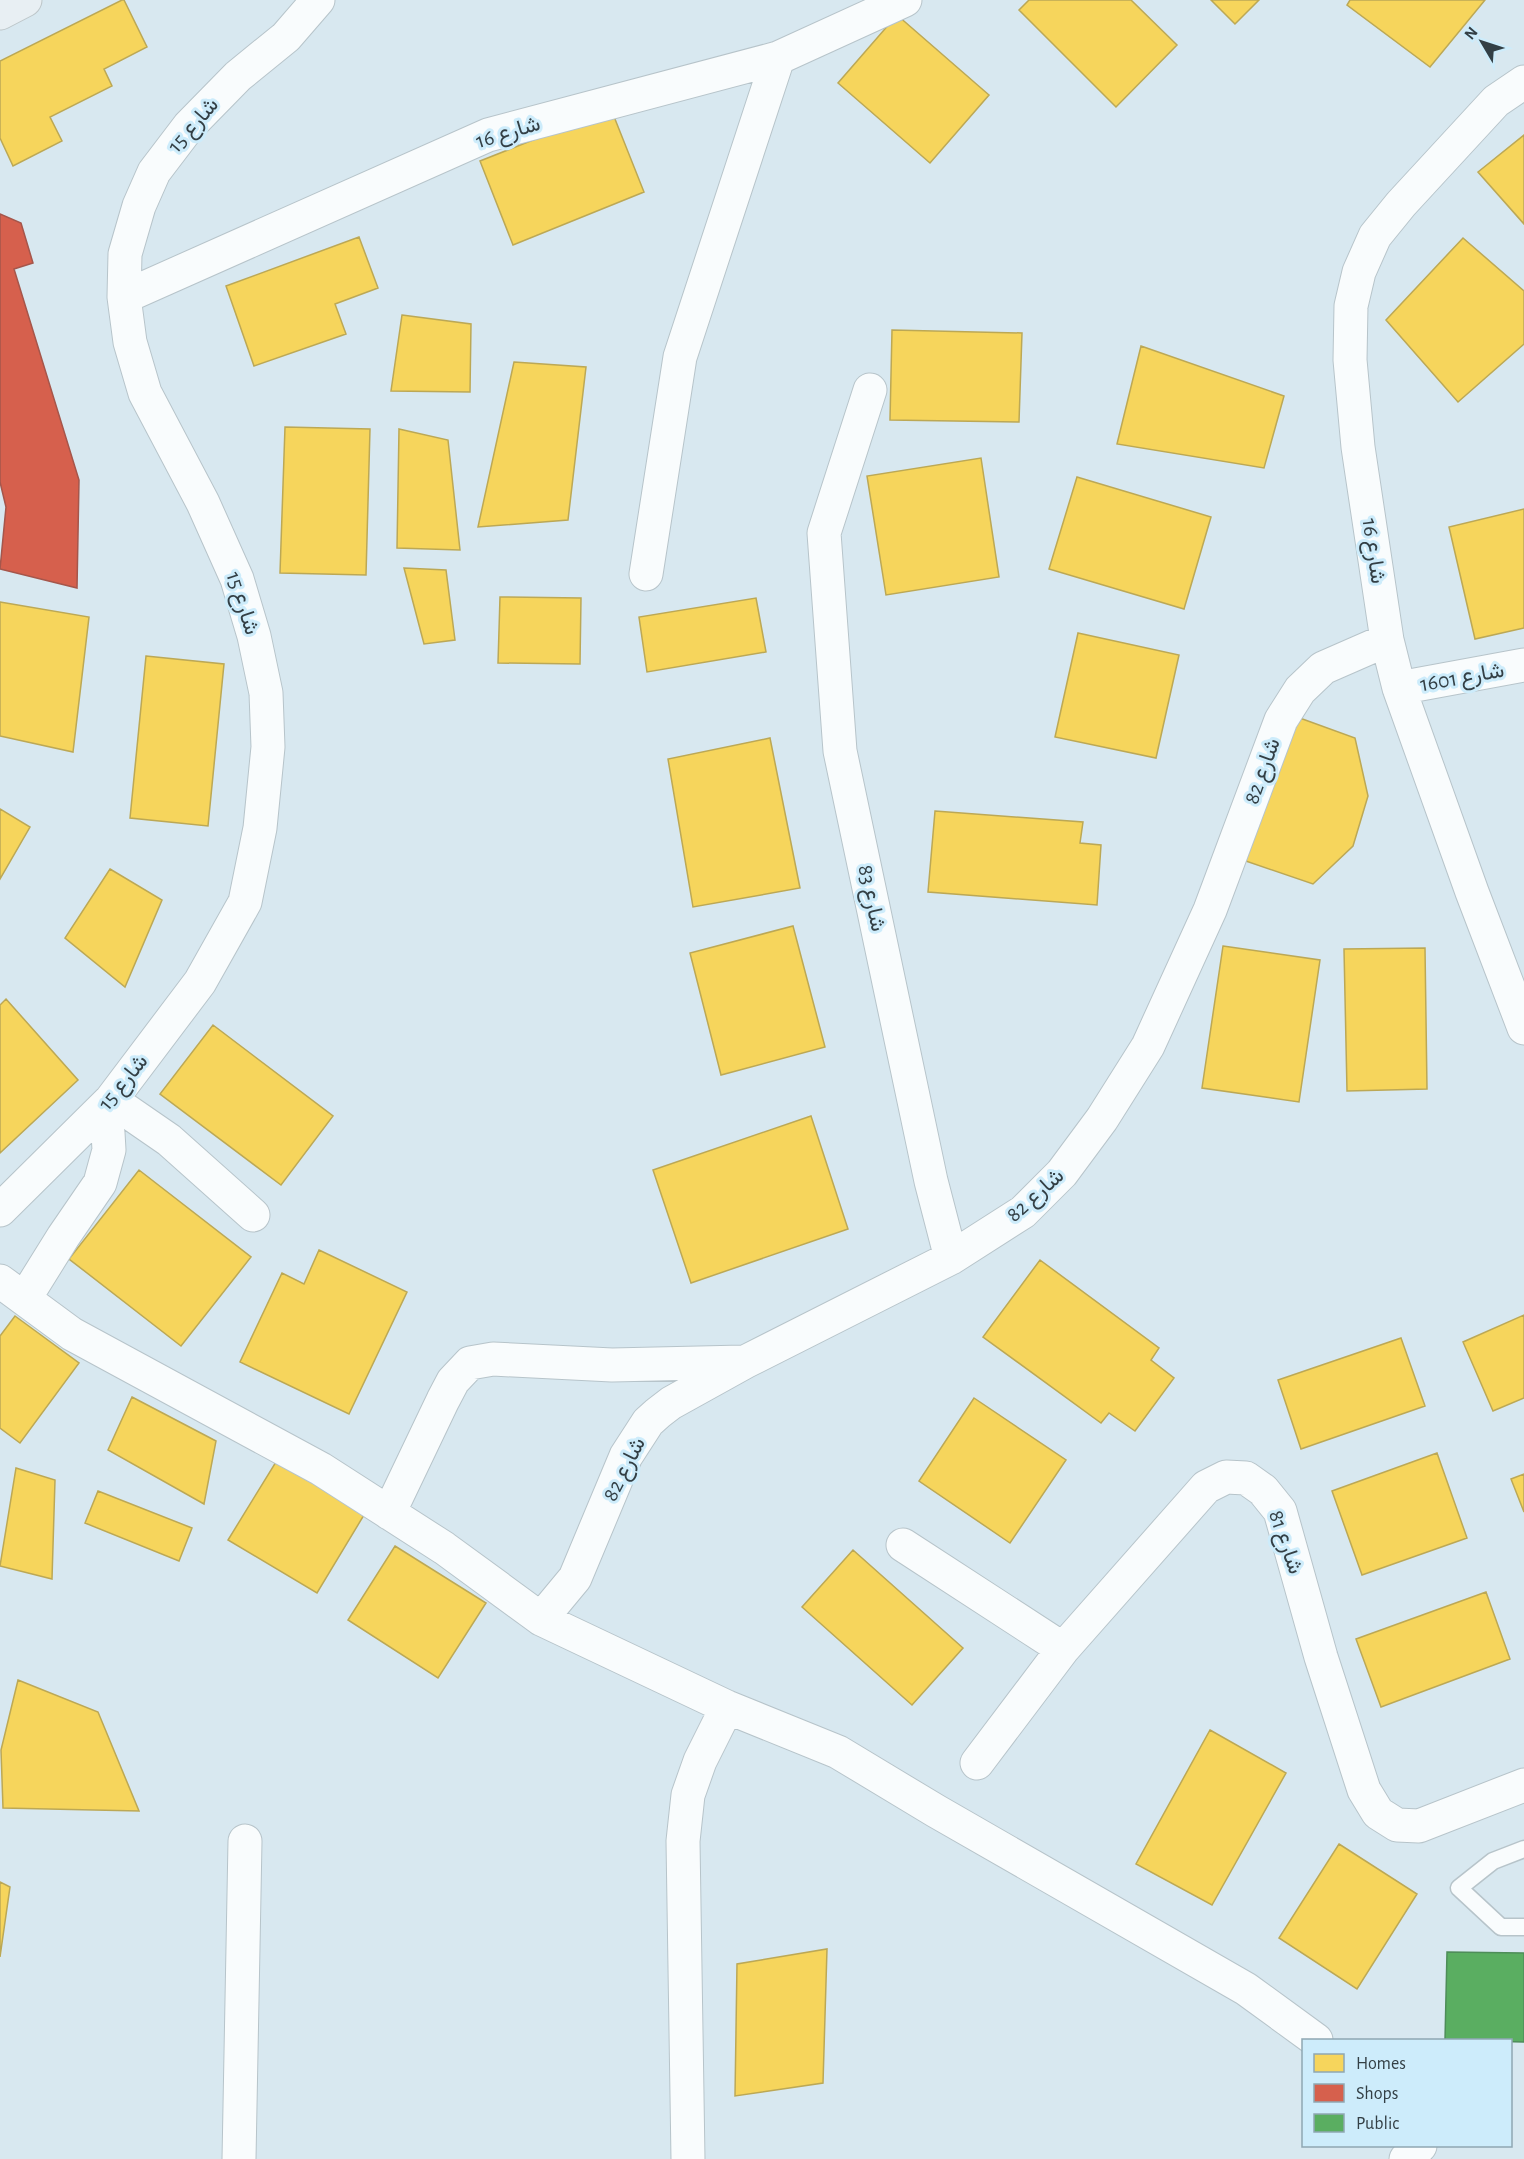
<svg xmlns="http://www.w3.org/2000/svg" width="1524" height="2159" font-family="'Alegreya Sans',Vazirmatn,sans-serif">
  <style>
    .homes { fill: #f6d55c; stroke: #bca855; stroke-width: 1.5 }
    .shops { fill: #d6604d; stroke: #a5564b; stroke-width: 1.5 }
    .public { fill: #5aae61; stroke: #4e8d59; stroke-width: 1.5 }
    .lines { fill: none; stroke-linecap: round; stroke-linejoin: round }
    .service-casing { stroke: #b7c4ca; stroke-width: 19 }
    .minor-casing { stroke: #b7c4ca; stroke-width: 35 }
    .trunk-casing { stroke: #bdc6c9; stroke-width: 35 }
    .service { stroke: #f9fcfd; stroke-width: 16 }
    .minor { stroke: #f9fcfd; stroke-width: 33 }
    .trunk { stroke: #e8eff3; stroke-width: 33 }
    .labels { text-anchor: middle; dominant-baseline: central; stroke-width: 6; stroke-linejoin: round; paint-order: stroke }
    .street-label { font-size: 22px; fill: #333f45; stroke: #cdecfb }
  </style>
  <rect width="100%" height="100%" fill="#d8e8f0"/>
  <path class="homes" d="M122 0H124L147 47 104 69 112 86 50 117 62 141 13 166 0 138V61Z
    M1029 0H1131L1177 45 1116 107 1019 10Z
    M1211 0H1259L1235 24Z
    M1350 0H1485L1430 67 1347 5Z
    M897 15 989 95 930 163 838 83Z
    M611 109 644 192 513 245 480 161Z
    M1524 135V224L1478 172Z
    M359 237 378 288 335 304 346 334 254 366 226 286Z
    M1463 238 1524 291V344L1458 402 1386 320Z
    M402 315 471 324 470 392 391 391Z
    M892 330 1022 333 1019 422 890 420Z
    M1141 346 1284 396 1264 468 1117 444Z
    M514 362 586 367 568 520 478 527Z
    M285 427 370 429 366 575 280 573Z
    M399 429 448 440 460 550 397 548Z
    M981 458 999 577 886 595 867 476Z
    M1077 477 1211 517 1184 609 1049 569Z
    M1524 509V628L1475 639 1449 527Z
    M404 568 446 570 455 640 424 644Z
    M500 597 581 598 580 664 498 663Z
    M756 598 766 652 647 672 639 617Z
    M0 602 89 617 73 752 0 736Z
    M1078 633 1179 655 1156 758 1055 737Z
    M146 656 224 664 208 826 130 818Z
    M1297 717 1355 738 1368 796 1353 846 1313 884 1240 859Z
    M770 738 800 888 693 907 668 759Z
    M0 809 30 827 0 879Z
    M935 811 1083 822 1080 843 1101 845 1097 905 928 892Z
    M110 869 162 900 125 987 65 938Z
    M793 926 825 1047 721 1075 690 953Z
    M1223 946 1320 960 1299 1102 1202 1088Z
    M1425 948 1427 1089 1347 1091 1344 949Z
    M6 999 78 1080 0 1153V1005Z
    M213 1025 333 1116 281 1185 160 1094Z
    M811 1116 848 1229 691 1283 653 1170Z
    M139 1170 251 1257 181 1346 69 1259Z
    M319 1250 407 1292 349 1414 240 1362 282 1273 304 1284Z
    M1040 1260 1159 1348 1151 1360 1174 1378 1135 1431 1109 1413 1101 1423 983 1337Z
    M1524 1315V1398L1493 1411 1463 1342Z
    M15 1316 79 1363 20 1443 0 1428V1336Z
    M1401 1338 1425 1406 1301 1449 1278 1380Z
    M132 1397 216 1441 204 1504 108 1450Z
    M974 1398 1066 1460 1010 1543 919 1481Z
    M1437 1453 1467 1538 1362 1575 1332 1491Z
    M279 1457 367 1510 317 1593 228 1540Z
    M16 1468 55 1480 52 1579 0 1566Z
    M1524 1474V1512L1511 1479Z
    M98 1491 192 1528 179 1561 85 1523Z
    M395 1546 486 1603 438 1678 348 1620Z
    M853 1550 963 1648 912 1705 802 1607Z
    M1486 1592 1510 1659 1381 1707 1356 1639Z
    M18 1680 98 1712 139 1811 3 1808 1 1750Z
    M1210 1730 1286 1773 1212 1905 1136 1864Z
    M1339 1844 1417 1894 1357 1989 1279 1938Z
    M0 1882 10 1887 0 1957Z
    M827 1949 823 2083 735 2096 737 1964Z"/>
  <path class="shops" d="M0 214 21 223 33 263 14 269 79 480 77 588 0 569 6 507 0 482Z"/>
  <path class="public" d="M1447 1952 1524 1953V2042L1445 2040Z"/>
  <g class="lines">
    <g class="service-casing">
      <path id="service" d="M1524 1849 1493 1861 1459 1888 1501 1927H1524"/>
    </g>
    <g class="minor-casing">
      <path id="minor" d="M1524 82 1496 101 1401 204 1375 236 1359 272 1351 306 1350 360 1358 447 1387 640 1399 688 1472 892 1524 1028
        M124 297 488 135 778 58 905 0
        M870 390 824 533 840 751 931 1181 951 1258
        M646 574 680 357 778 58
        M1399 688 1524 665
        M111 1100 169 1140 253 1215
        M0 1210 111 1100 200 982 245 902 260 828 268 747 266 693 254 636 237 579 203 503 145 393 130 342 124 297 125 254 139 206 154 172 189 126 238 76 286 37 318 0
        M0 1281 72 1334 321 1469 444 1548 541 1619 727 1707 838 1752 936 1811 1246 1989 1316 2040
        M25 1298 63 1237 100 1183 109 1150 108 1133 101 1111
        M389 1513 443 1400 453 1381 470 1363 493 1359 612 1365 743 1362
        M903 1545 1063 1649
        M541 1619 575 1578 626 1456 648 1422 658 1413 671 1403 745 1362 951 1258 1023 1212 1062 1173 1102 1119 1148 1046 1210 910 1281 720 1300 690 1323 668 1387 640
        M977 1763 1063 1649 1206 1487 1226 1477 1246 1478 1263 1490 1280 1511 1321 1657 1364 1790 1378 1813 1397 1825 1419 1826 1524 1785
        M239 2159 245 1841
        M688 2159 683 1841 688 1795 700 1761 727 1707
        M1406 2159 1420 2146"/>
    </g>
    <g class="trunk-casing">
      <path id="trunk" d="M0 13 25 0"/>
    </g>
    <use href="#service" class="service"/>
    <use href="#minor" class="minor"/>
    <use href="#trunk" class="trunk"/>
  </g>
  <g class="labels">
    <g class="street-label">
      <text transform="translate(193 125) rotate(-49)">شارع 15</text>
      <text transform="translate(508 132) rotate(-17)">شارع 16</text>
      <text transform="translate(1374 551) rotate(82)">شارع 16</text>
      <text transform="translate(243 603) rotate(72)">شارع 15</text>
      <text transform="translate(1462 677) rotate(-10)">شارع 1601</text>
      <text transform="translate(1262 771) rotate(-70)">شارع 82</text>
      <text transform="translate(872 898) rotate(78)">شارع 83</text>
      <text transform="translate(123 1082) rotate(-51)">شارع 15</text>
      <text transform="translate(1035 1195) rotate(-42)">شارع 82</text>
      <text transform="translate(624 1469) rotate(-63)">شارع 82</text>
      <text transform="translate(1286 1542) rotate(71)">شارع 81</text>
    </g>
  </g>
  <rect x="1302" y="2039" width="210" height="108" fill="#cdecfb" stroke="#8fa7b2" stroke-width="1.5"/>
  <rect x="1314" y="2054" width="30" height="18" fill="#f6d55c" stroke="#8fa7b2" stroke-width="1.5"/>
  <text x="1356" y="2069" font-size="18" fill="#333f45">Homes</text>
  <rect x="1314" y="2084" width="30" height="18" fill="#d6604d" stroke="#8fa7b2" stroke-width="1.5"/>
  <text x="1356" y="2099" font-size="18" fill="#333f45">Shops</text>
  <rect x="1314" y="2114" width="30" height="18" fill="#5aae61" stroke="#8fa7b2" stroke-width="1.5"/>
  <text x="1356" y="2129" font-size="18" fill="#333f45">Public</text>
  <g transform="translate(1482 42) rotate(309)" stroke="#cdecfb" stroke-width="4.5" paint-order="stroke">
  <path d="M0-4.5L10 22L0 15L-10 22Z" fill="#333f45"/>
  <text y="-9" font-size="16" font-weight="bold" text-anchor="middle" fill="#333f45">N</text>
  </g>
</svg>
